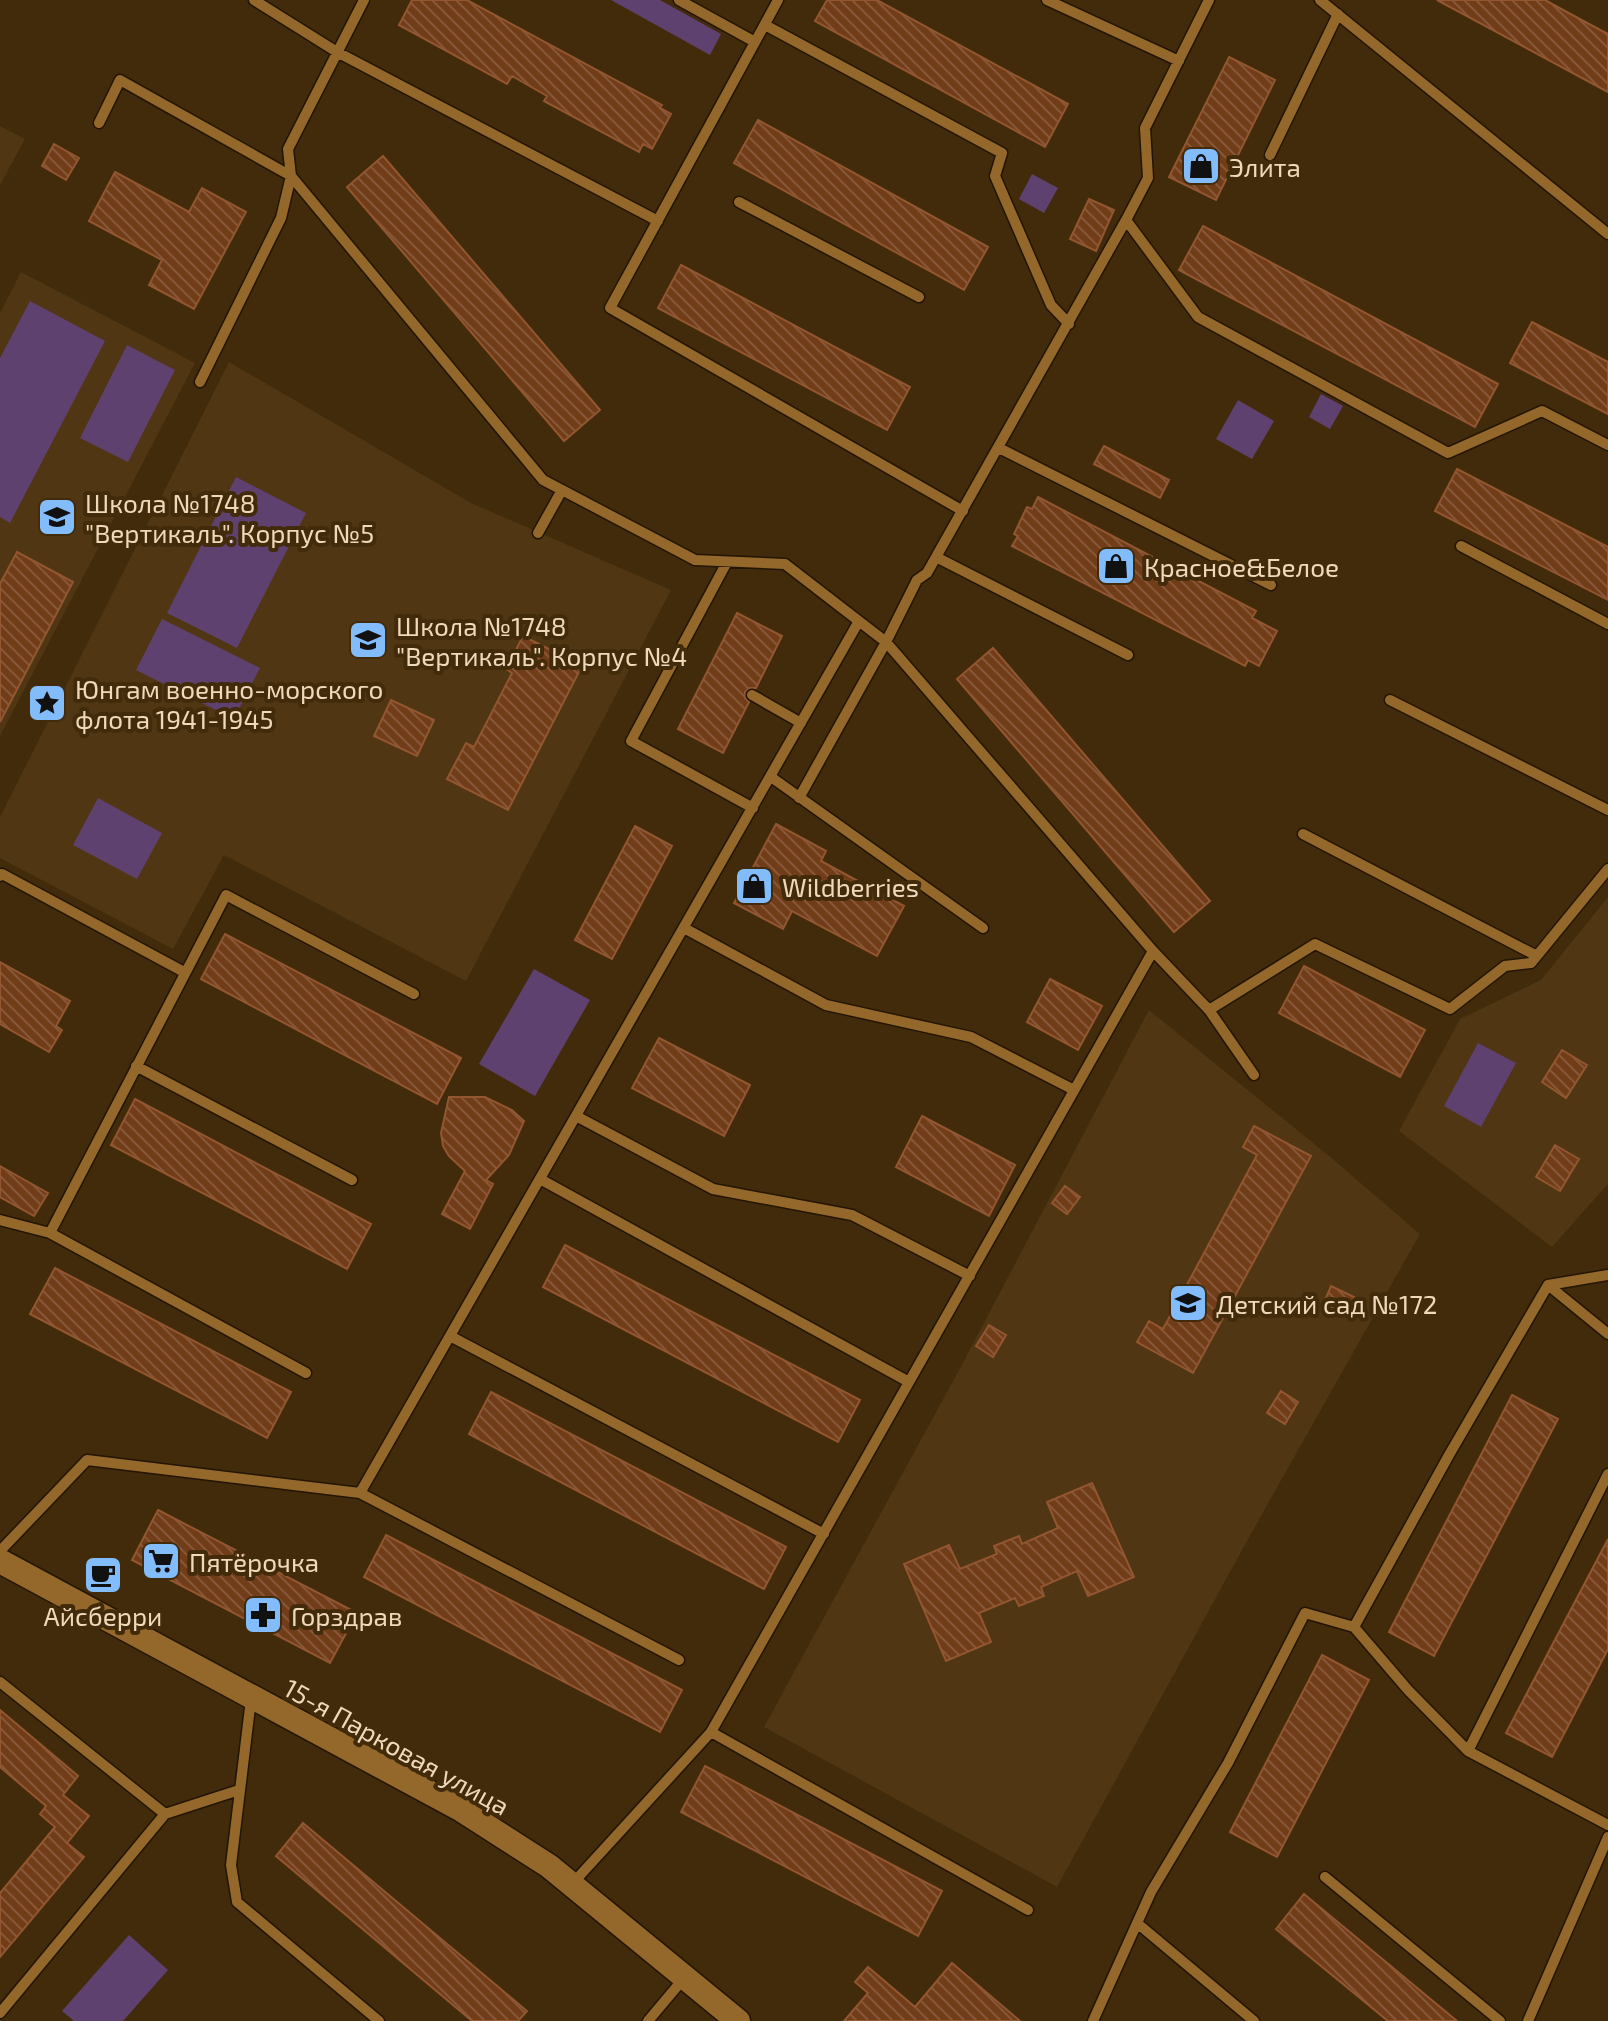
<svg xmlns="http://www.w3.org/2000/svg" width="1608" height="2021" font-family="'Exo 2',sans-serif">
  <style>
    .built { fill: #503612 }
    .green { fill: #5e416f }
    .building { fill: url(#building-back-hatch); stroke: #925630; stroke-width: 2 }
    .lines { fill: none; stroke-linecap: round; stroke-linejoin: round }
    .service-casing { stroke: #231503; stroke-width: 13 }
    .tertiary-casing { stroke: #231503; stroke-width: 27 }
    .service { stroke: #94682b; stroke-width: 10 }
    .tertiary { stroke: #94682b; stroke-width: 24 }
    .labels { text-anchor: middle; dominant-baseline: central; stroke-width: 8; stroke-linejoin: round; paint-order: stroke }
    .poi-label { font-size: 26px; fill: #f0d8ba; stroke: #422b0a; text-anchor: start }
    .street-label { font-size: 26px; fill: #f0d8ba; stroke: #422b0a }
  </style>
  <defs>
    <pattern id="building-back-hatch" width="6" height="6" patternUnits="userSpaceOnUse" patternTransform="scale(2)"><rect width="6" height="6" fill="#713c18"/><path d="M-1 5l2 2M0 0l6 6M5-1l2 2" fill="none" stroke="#865738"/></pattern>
  </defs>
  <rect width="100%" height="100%" fill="#422b0a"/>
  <path class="built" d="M0 126 25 139 0 185Z
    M21 272 195 363 0 736V313Z
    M229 362 471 503 671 590 466 981 224 855 173 949 0 858V817Z
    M1608 897V1184L1552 1247 1399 1131 1460 1019 1541 980Z
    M1149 1010 1328 1155 1420 1234 1252 1532 1057 1887 764 1727 958 1372Z"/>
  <path class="green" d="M611 0H660L721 34 710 55Z
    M1032 174 1058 188 1044 213 1019 199Z
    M30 301 105 341 10 523 0 517V358Z
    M127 345 175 370 128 462 80 438Z
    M1321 394 1343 406 1330 429 1309 417Z
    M1238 400 1274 421 1252 459 1216 439Z
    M236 477 306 513 237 648 167 613Z
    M162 619 260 668 234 719 136 670Z
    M98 798 162 833 137 879 73 845Z
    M534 969 590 1000 535 1096 479 1064Z
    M1478 1043 1516 1063 1481 1127 1444 1106Z
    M129 1935 168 1970 123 2021H74L62 2011Z"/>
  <path class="building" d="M412 0H467L662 105 660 108 671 114 652 149 643 144 639 152 544 101 547 96 512 76 507 84 399 25Z
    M827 0H877L1068 104 1045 147 815 21Z
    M1437 0H1545L1589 24 1608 34V92Z
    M1229 57 1275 80 1216 200 1169 177Z
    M758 120 988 247 964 290 734 163Z
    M54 144 79 158 66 180 42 166Z
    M383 156 600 410 564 441 347 187Z
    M115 172 189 212 202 188 246 212 194 309 149 285 162 260 89 221Z
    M1089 199 1114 210 1096 251 1070 239Z
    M1203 226 1498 384 1475 427 1179 270Z
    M681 265 910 387 887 430 658 308Z
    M1532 322 1608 362V414L1510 363Z
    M1104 446 1169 480 1160 498 1094 464Z
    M1457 469 1608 547V600L1435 511Z
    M1038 497 1256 611 1252 618 1277 631 1259 666 1248 660 1245 666 1012 546 1018 536 1014 534 1027 507 1032 509Z
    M17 552 73 582 0 722V584Z
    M737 613 782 636 756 688H749L745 692V698L749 702 723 753 678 729Z
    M523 636 582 666 508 810 447 779 466 743 474 747 512 673 506 669Z
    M993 648 1210 901 1174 932 957 679Z
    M391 700 434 720 417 756 374 736Z
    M776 824 826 851 821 861 904 906 877 956 792 911 783 929 734 903Z
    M635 826 672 846 612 959 575 940Z
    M225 934 461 1058 437 1104 201 979Z
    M0 962 70 1001 56 1026 62 1030 49 1052 0 1024Z
    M1304 966 1425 1030 1400 1077 1279 1013Z
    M1050 979 1102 1006 1078 1050 1027 1022Z
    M659 1038 750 1085 724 1136 632 1088Z
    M1562 1050 1587 1065 1566 1098 1542 1082Z
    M449 1097H485L512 1110 524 1121 509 1155 486 1180 493 1184 470 1229 442 1214 465 1171 449 1156 443 1146 441 1133Z
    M135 1099 371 1224 347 1269 111 1145Z
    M922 1116 1015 1165 989 1216 896 1167Z
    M1254 1126 1311 1156 1193 1373 1137 1342 1149 1321 1163 1329 1257 1155 1243 1147Z
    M1555 1145 1579 1159 1560 1191 1536 1177Z
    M0 1166 48 1193 34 1216 0 1197Z
    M1065 1186 1080 1197 1067 1214 1052 1203Z
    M565 1245 860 1400 838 1442 543 1287Z
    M55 1268 291 1392 267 1438 30 1314Z
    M1331 1286 1354 1297 1346 1315 1323 1305Z
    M989 1325 1006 1335 993 1357 976 1346Z
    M1281 1391 1298 1402 1285 1424 1267 1413Z
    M491 1392 786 1547 764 1589 469 1434Z
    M1512 1395 1558 1419 1434 1656 1389 1632Z
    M1092 1483 1134 1577 1088 1596 1077 1571 1041 1587 1044 1596 1019 1606 1015 1598 979 1613 991 1642 946 1661 904 1564 949 1545 960 1569 997 1554 994 1546 1019 1536 1022 1544 1058 1528 1047 1502Z
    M158 1510 357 1613 330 1663 132 1560Z
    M386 1535 682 1690 660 1732 364 1577Z
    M1608 1539V1649L1552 1757 1506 1733Z
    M1322 1655 1369 1680 1277 1857 1230 1832Z
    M0 1710 78 1776 63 1795 89 1816 67 1843 84 1857 0 1957V1893L55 1827 40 1814 46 1806 0 1767Z
    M705 1766 942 1891 918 1936 681 1812Z
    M303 1823 527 2011 518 2021H472L276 1856Z
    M1304 1894 1457 2021H1388L1276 1929Z
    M952 1963 1020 2021H844L868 1993 855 1982 868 1967 915 2007Z"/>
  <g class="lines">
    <g class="service-casing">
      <path id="service" d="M254 0 337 52 658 221
        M364 0 288 149 291 176 543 480 695 560 785 564 886 642 1153 951 1209 1010 1254 1075
        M679 0 755 42
        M778 0 610 308 963 511
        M1047 0 1179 61
        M1320 0 1608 234
        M765 25 1002 153 995 176 1051 305 1069 324
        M99 123 120 80 291 176 281 218 200 382
        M1270 155 1338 14
        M739 202 919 297
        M1126 220 1198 317 1448 453 1542 411 1608 445
        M999 448 1271 585
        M538 533 562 490
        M1461 546 1608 624
        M936 557 1128 655
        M727 562 631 741 753 808
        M752 695 801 723
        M1390 700 1608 810
        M771 777 983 928
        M799 798 886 642 917 580 927 573 1126 220 1148 178 1145 128 1209 0
        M1303 834 1537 956
        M0 876 2 874 184 972
        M684 928 826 1005 971 1037 1074 1090
        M1209 1010 1315 944 1450 1009 1505 966 1531 963 1608 869
        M136 1066 352 1180
        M576 1116 713 1189 852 1215 970 1276
        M540 1179 909 1382
        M0 1220 50 1233 306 1373
        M50 1233 226 895 414 994
        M1548 1285 1608 1334
        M450 1336 824 1534
        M360 1493 679 1660
        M0 1551 87 1460 360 1493 859 621
        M1354 1627 1408 1690 1468 1751 1608 1825
        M0 1682 165 1814 239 1790
        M251 1699 231 1865 237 1902 379 2021
        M711 1732 1028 1910
        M1468 1751 1608 1474
        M1325 1877 1500 2021
        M573 1883 711 1732 1153 951
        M1137 1923 1254 2021
        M0 2013 165 1814
        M648 2021 685 1977
        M1093 2021 1151 1892 1228 1763 1305 1613 1354 1627 1449 1455 1548 1285 1608 1275
        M1528 2021 1608 1837"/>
    </g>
    <g class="tertiary-casing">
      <path id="tertiary" d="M0 1561 460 1809 549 1866 738 2021"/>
    </g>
    <use href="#service" class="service"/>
    <use href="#tertiary" class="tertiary"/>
  </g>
  <defs>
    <g id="shop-square" transform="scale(2)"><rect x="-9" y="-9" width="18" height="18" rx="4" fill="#83bcfb" stroke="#422b0a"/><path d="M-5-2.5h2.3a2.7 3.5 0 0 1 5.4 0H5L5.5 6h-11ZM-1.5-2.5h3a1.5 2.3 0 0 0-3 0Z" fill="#111"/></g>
    <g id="school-square" transform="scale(2)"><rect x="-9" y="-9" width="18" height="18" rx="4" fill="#83bcfb" stroke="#422b0a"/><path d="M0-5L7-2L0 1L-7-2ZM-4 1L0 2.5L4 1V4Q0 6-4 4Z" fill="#111"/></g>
    <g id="sight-square" transform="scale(2)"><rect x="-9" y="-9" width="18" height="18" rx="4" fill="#83bcfb" stroke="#422b0a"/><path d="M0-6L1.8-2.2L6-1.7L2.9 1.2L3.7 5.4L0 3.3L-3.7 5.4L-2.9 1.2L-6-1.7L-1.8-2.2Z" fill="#111"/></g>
    <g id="supermarket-square" transform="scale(2)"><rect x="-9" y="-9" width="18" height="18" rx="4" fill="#83bcfb" stroke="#422b0a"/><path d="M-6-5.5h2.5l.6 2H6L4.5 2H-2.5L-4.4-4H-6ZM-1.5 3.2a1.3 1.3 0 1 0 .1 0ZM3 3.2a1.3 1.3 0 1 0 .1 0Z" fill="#111"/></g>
    <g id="cafe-square" transform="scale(2)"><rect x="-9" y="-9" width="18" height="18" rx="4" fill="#83bcfb" stroke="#422b0a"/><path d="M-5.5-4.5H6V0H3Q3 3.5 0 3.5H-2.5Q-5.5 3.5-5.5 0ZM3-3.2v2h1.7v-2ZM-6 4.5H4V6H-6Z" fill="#111"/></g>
    <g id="pharmacy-square" transform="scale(2)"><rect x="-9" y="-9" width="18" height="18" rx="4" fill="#83bcfb" stroke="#422b0a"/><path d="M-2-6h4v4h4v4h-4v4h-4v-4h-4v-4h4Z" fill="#111"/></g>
  </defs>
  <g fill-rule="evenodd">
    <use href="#shop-square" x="1201" y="166"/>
    <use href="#school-square" x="57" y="517"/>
    <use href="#shop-square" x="1116" y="566"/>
    <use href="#school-square" x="368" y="640"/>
    <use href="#sight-square" x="47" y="703"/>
    <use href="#shop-square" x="754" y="886"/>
    <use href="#school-square" x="1188" y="1303"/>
    <use href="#supermarket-square" x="161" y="1561"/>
    <use href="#cafe-square" x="103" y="1575"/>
    <use href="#pharmacy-square" x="263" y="1615"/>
  </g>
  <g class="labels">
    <g class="poi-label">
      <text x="1229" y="166">Элита</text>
      <text x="85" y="502">Школа №1748<tspan x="85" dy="30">"Вертикаль". Корпус №5</tspan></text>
      <text x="1144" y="566">Красное&amp;Белое</text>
      <text x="396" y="625">Школа №1748<tspan x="396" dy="30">"Вертикаль". Корпус №4</tspan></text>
      <text x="75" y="688">Юнгам военно-морского<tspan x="75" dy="30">флота 1941-1945</tspan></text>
      <text x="782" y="886">Wildberries</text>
      <text x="1216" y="1303">Детский сад №172</text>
      <text x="189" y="1561">Пятёрочка</text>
      <text x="103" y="1615" text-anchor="middle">Айсберри</text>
      <text x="291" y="1615">Горздрав</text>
    </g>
    <g class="street-label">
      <text transform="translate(397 1746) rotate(29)">15-я Парковая улица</text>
    </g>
  </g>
</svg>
